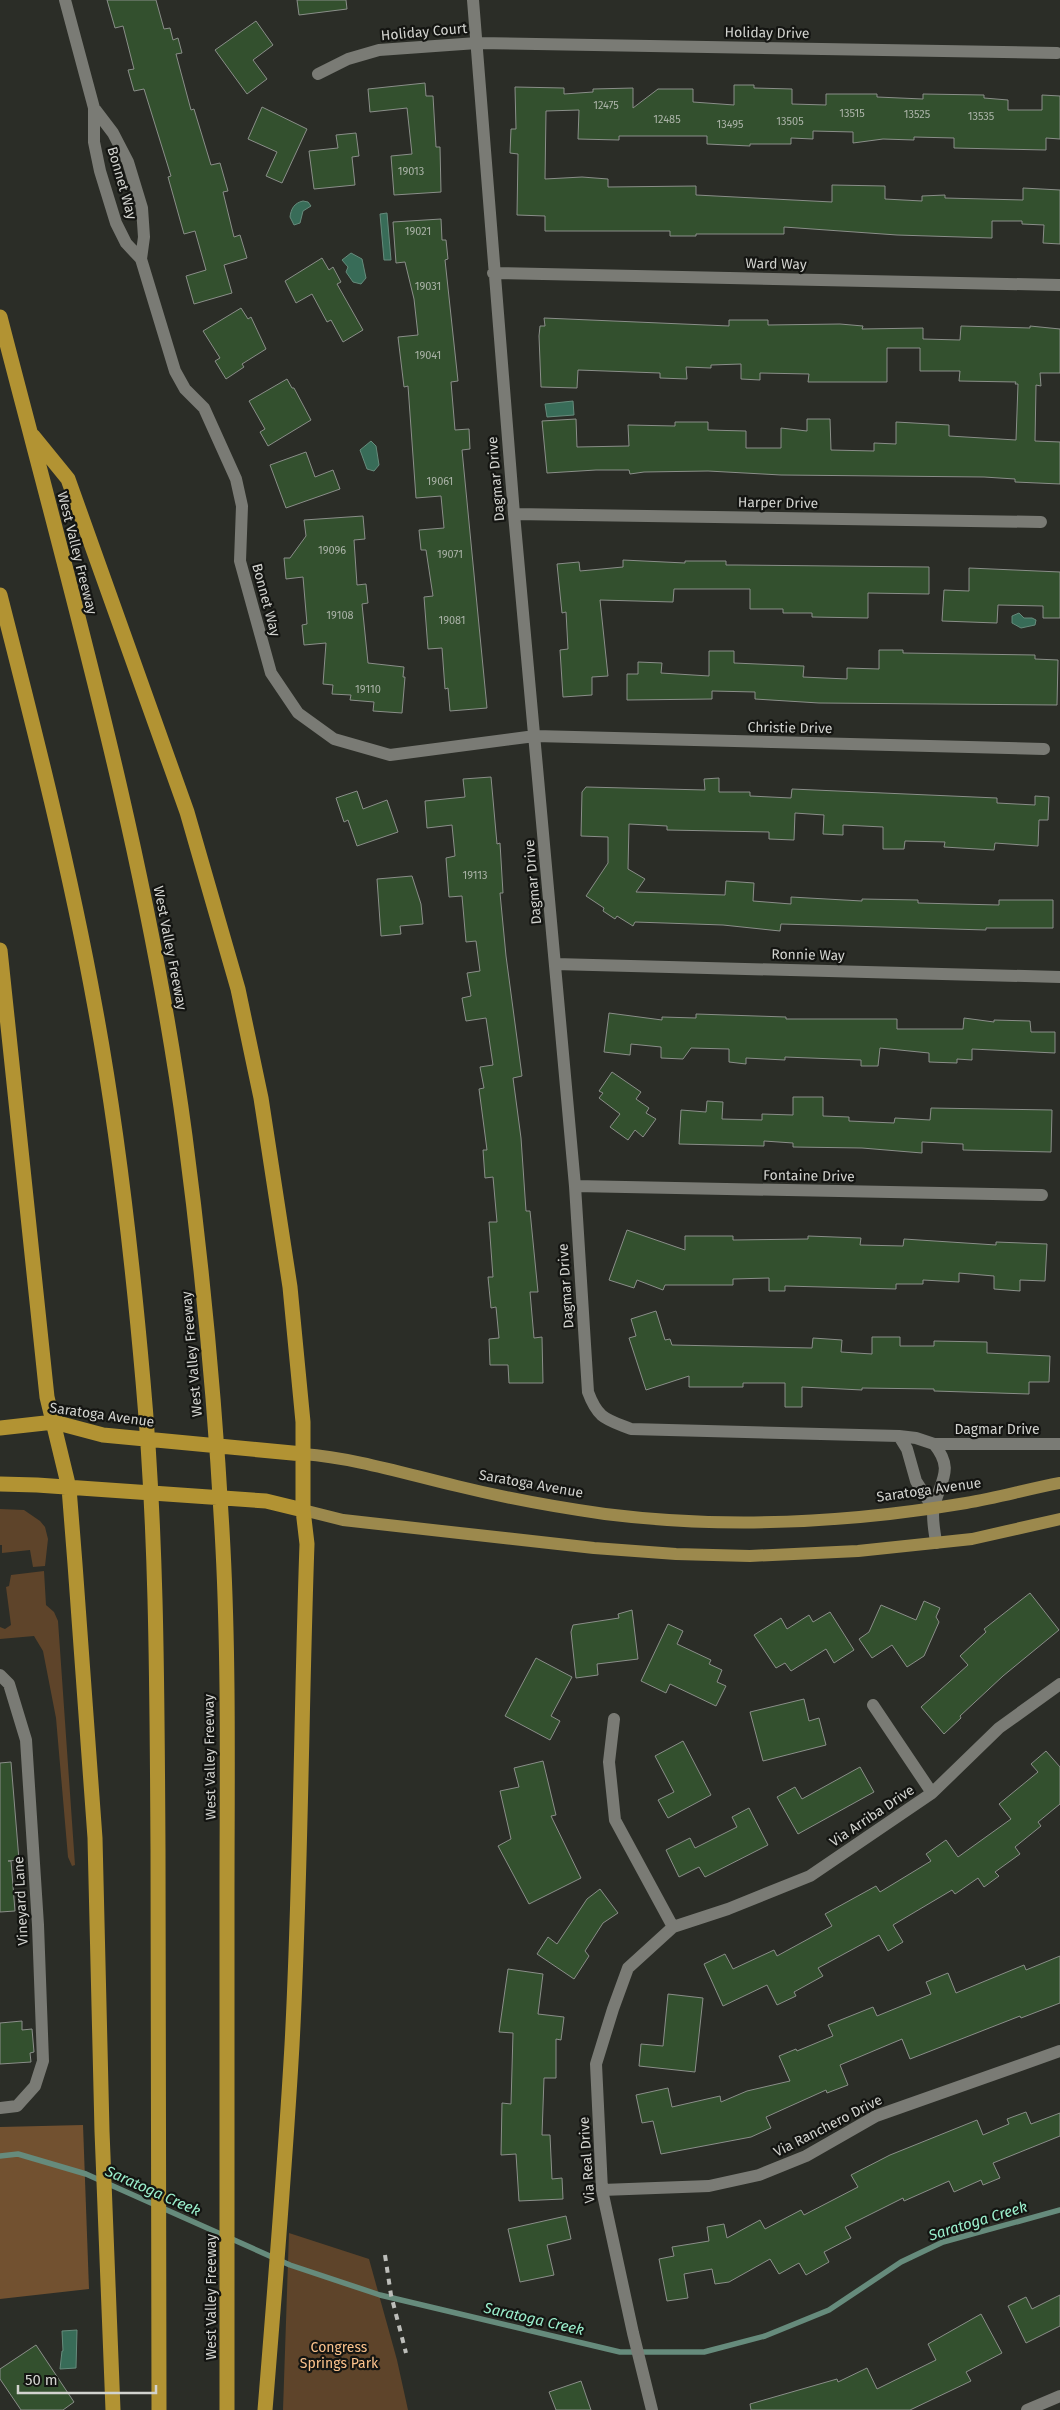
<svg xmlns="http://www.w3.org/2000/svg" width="1060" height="2410" font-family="'Fira Sans',sans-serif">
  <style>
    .green { fill: #5e442a }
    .forest { fill: #725130 }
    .water { fill: #386c58; stroke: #668b7c }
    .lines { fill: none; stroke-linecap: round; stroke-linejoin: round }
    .stream { stroke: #668b7c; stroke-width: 5.5 }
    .building { fill: #33502e; stroke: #8a8e89 }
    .street { stroke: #7a7b75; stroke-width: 12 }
    .primary { stroke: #9c894d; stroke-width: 12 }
    .highway { stroke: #b29333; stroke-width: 15 }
    .rail { stroke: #bdbeba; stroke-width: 4; stroke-dasharray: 6 6; stroke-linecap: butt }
    .labels { text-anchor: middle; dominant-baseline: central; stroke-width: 4.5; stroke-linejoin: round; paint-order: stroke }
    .number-label { font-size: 11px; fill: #aab2a7 }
    .street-label { font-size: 14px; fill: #d2d3cf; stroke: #141512 }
    .park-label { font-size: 14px; fill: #fbc28c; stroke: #141512 }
    .water-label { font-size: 15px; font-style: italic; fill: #9aefcc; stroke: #141512 }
  </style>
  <rect width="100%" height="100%" fill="#2b2d27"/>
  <path class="green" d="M0 1509 24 1510 40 1521 45 1527 48 1539 45 1566 33 1567 30 1550 2 1553V1545H0Z
    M44 1571 46 1605 54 1612 58 1621 75 1865 72 1866 68 1857 56 1718 43 1651 34 1636 0 1639V1627L5 1629 11 1625 6 1587 9 1586 11 1575Z
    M289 2233 369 2259 397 2360 408 2410H283Z"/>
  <path class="forest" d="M83 2125 89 2289 0 2299V2127Z"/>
  <path class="water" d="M303 201 308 202 311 206 303 211 300 223 294 225 290 217C291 209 294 203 303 201Z
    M387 213 391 260H384L380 214Z
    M351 253 362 259 366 278 361 284 353 282 346 272 348 267 342 260Z
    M573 401 574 415 547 417 545 404Z
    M371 441 376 446 379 465 374 471 367 469 360 450Z
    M1019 613 1024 618H1032L1036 620 1035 625 1021 628 1012 623V616Z
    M77 2330 76 2368 60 2369 62 2351H63L62 2331Z"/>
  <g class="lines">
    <path class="stream" d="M0 2156 18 2154 86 2174 290 2265 380 2295 620 2352H704L765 2336 829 2310 901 2262 943 2242 1060 2210"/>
  </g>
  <path class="building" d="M107 0H156L164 29 170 28 173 40 178 38 182 53 176 54 191 110 194 109 211 165 220 163 228 191 223 192 234 237 240 235 247 258 224 265 232 293 194 304 186 276 206 270 195 231 184 234 168 177 171 176 144 89 134 91 128 70 134 69 123 26 115 28Z
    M297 0H346L347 9 299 15Z
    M256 21 273 45 253 60 267 79 247 94 215 50Z
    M425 83 426 96H433L436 147H440L441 192 394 195 391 156 412 154 407 108 370 112 368 89Z
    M734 85H754V88L792 89V104L826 105V94H877V97L923 99V94L984 95V98L1008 100V110H1042V95L1060 96V139L1046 138V150L954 148V138L914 137V140L883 139 853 143V132L813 131V139L791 138V144H750V146L707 144V136H619V140L578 139 579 110 546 111 545 179 582 177 608 179V187L696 186V195L832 202V185L885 186V199L922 201V196L945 195V198L1023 200V188L1060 190V244L1043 243 1044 225 1022 224V221H992V238L897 235 784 227V234H696V236H670V231H545V216L517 215 518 154 510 153 511 129H516L515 87 564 88V94L593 92V89L633 88V108L658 89H693V102L734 105Z
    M262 107 307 129 282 183 266 176 277 152 248 139Z
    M356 133 359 156 352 157 355 185 314 189 309 151 338 148 336 135Z
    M441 219 442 240H446L448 259 445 260 458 381 451 382 455 430 469 429 470 449 462 450 487 708 450 711 448 688 445 689 442 648 428 649 424 597 433 596 426 550H421L419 530 444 528 441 496 416 498 408 386 404 387 398 337 418 335 414 299 405 262 396 263 393 222Z
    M322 258 329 270 333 267 341 282 337 284 363 330 343 342 331 320 327 322 312 294 296 303 285 281Z
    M241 308 248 319 251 317 266 349 242 364 244 367 226 379 215 361 220 358 203 331Z
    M544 318 729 326V320H768V325L840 324 863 326 862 329 923 328V339L960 340 961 326 1030 328V326L1060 329V373H1040L1041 386 1036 385 1035 441 1060 442V484L1015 482V479L984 477 781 475 708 471 644 472 630 474 629 470H596L547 473 542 421 576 419 577 447 629 446 628 425 675 426V422H708V430L746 431V448H781V428L807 431V419H830L831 450 874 451V443L896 444V422L949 425V436L1016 440 1018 384H1015L1016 382 959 381 960 371H920V348H887V382H808L809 374 760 373V380L741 379V364L711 365V368L686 367 687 379 660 378V373L578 370 577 388 541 387 539 336 540 326H545Z
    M287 379 292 388H294L311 420 268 446 260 432 265 429 249 401Z
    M306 452 315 477 333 470 340 489 286 508 270 465Z
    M363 516 365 539 354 540 357 585 366 584 368 603 362 604 368 663 404 667 403 677H405L402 713 373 711 374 702 350 700 351 695 332 694 333 685 323 684 326 643 304 645 302 625 307 624 303 577 286 579 284 558H290L306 536 304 520Z
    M623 560 685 563V561H726V565H736L929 567V594L868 593V618L812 617V613H783V609H750V589H674L673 602 600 600 608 676 592 677V695L563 697 560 650 568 649 566 612 562 613 557 564 579 562 580 571 623 567Z
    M969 568 1060 572V618H1043V606L998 605 997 623 942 621 944 590 969 591Z
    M879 650H903V653L1035 655V659L1058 660 1057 705 819 703 755 699V692L712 691V699L627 700V674H638V662L662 663 661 673 709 676V651H734V663L804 666 803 677 847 679V668L879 669Z
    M491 777 497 844 500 843 503 893H500L506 956 522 1076 513 1078 521 1138 526 1211H530L538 1292H530L534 1338 542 1337 543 1383H509L508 1365H490L489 1339 499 1338 496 1307 491 1308 488 1277H493L489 1222H497L493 1177 485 1178 483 1150H487L479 1089 484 1088 480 1067 493 1065 486 1018 466 1021 462 998 471 996 467 973 480 971 476 941 466 942 462 896 449 897 446 858 455 856 452 825 427 828 425 801 465 797 463 779Z
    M719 778V792H750V796L791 798 792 789 997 798V803L1035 805V796L1049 797 1048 820H1039L1038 846 995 843 994 850 944 847 945 842 905 841 904 849H883V827L843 825V835L823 834 824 815 795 813 794 840 769 839V832L667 830V826L629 824 628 869 645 879 636 892 725 895 726 881 754 883 753 901 791 904V897L862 901V899L918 900V903L999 905V900H1053V928H986V930L781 924 780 931 723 925 635 922 633 926 617 916 615 919 603 911 604 908 586 896 608 863V837L581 836 582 792 586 787 705 790 704 779Z
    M357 791 363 809 387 800 398 832 357 846 348 820 344 822 336 798Z
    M412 876 421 904 423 924 400 926 401 934 381 936 377 879Z
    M609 1013 662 1020V1017L696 1018V1014L786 1017V1019H897V1029H963L964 1018 994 1022V1020L1030 1021 1031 1032H1055V1053L972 1049V1060L957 1059V1063L929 1062V1053L880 1048 878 1066H861V1060L785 1057V1060L746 1058V1064L729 1062V1049L691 1048 683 1059 661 1058V1047L631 1044 630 1055 604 1052Z
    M612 1072 641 1092 636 1099 649 1108 646 1113 656 1119 643 1137 635 1130 628 1140 610 1127 620 1114 599 1098 603 1093 599 1091Z
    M793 1097H823V1116L849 1117V1121L894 1123 895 1118 930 1120 931 1108 1052 1110 1051 1152 963 1150V1144L922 1142V1153L862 1148 793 1147V1143L764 1141V1146L679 1144 681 1110 706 1112 707 1101 723 1102 722 1119 762 1120V1114L793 1115Z
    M627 1230 685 1250V1236H733V1240L808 1239V1236L861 1238 860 1245 903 1246 904 1239 996 1245V1242L1047 1244 1045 1281 1020 1280V1291L994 1289V1276L959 1273V1282L923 1280V1284H896V1289L785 1286V1291H769V1278L733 1279V1285H665L663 1290 637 1280 634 1288 609 1280Z
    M656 1311 665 1340 670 1339 672 1345 812 1348 813 1338 842 1340 841 1352 872 1354V1337H900V1346H934V1341L987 1342V1353L1050 1356 1049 1382H1029V1394L934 1391V1389L862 1388V1390L802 1387V1407H785V1383H743V1387H689V1376L646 1390 629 1338 636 1336 631 1319Z
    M1030 1593 1059 1630 1003 1676 960 1716 961 1718 944 1734 921 1707 968 1665 960 1656 986 1632 984 1629Z
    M924 1601 940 1608 936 1617 939 1622 924 1656 907 1667 892 1645 872 1658 859 1639 869 1632 881 1605 916 1620Z
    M632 1610 638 1659 597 1664 598 1675 576 1678 571 1632 573 1625 619 1618 618 1614Z
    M830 1612 854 1650 834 1663 826 1649 791 1671 785 1663 776 1668 754 1635 781 1618 787 1629 809 1615 813 1622Z
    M668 1624 683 1631 677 1644 711 1660 709 1664 722 1670 717 1682 726 1686 716 1706 670 1684 666 1693 641 1681Z
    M536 1658 572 1677 551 1716 560 1721 550 1740 505 1716Z
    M804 1699 809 1721 819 1718 826 1745 763 1761 750 1712Z
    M683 1741 711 1795 668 1818 658 1800 674 1792 655 1756Z
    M1046 1751 1060 1767V1804L1038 1822 1041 1826 1015 1847 1020 1854 995 1872 999 1876 984 1887 978 1878 955 1894 952 1890 893 1925 903 1942 888 1951 879 1935 818 1968 823 1976 794 1992 796 1996 777 2005 767 1985 723 2006 704 1964 725 1954 733 1969 774 1950 777 1956 832 1926 825 1914 876 1886 880 1892 931 1861 926 1854 946 1840 958 1857 1011 1819 999 1804 1038 1772 1031 1764Z
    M543 1761 556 1815 551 1816 581 1878 529 1904 498 1846 511 1839 500 1791 519 1787 514 1768Z
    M11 1762 19 1860 8 1861H11L15 1911 0 1912V1763Z
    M860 1767 874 1792 798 1834 777 1797 795 1787 802 1799Z
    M749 1808 768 1845 705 1877 699 1867 679 1877 666 1850 690 1838 695 1848 737 1827 732 1817Z
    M600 1889 618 1913 603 1923 585 1951 589 1956 574 1979 537 1954 548 1937 557 1944 587 1899Z
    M1060 1956V2003L1021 2018 1020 2016 910 2059 902 2039 840 2065 848 2085 827 2093 826 2090 766 2117 771 2128 751 2137 661 2154 653 2121 642 2123 636 2095 668 2088 672 2107 720 2096 721 2102 747 2091 790 2081 779 2056 796 2049 797 2051 833 2036 828 2025 873 2007 877 2016 931 1994 926 1982 948 1973 956 1993 1024 1965 1026 1970Z
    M508 1969 543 1974 538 2014 564 2017 561 2040 556 2039V2078H544L542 2135H550L552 2179 562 2178 563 2199 519 2201 516 2154 501 2155 502 2103 511 2104 513 2033 499 2032Z
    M668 1994 703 1998 695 2072 639 2066 641 2044 663 2046Z
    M22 2021V2030L32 2029 34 2052 30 2053 31 2062 0 2064V2023Z
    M1026 2112 1031 2124 1060 2113V2136L993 2163 1000 2178 983 2185 981 2180 954 2192 949 2181 904 2201 903 2198 845 2227 851 2238 824 2252 829 2262 806 2275 799 2263 779 2274 770 2259 729 2282 715 2284 712 2269 684 2274 688 2298 667 2301 659 2259 674 2256 672 2247 709 2241 707 2227 724 2224 727 2238 760 2220 765 2229 801 2210 804 2215 858 2187 851 2175 890 2155 977 2120 983 2135 1009 2124 1007 2119Z
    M566 2216 571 2239 547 2245 554 2275 520 2282 508 2229Z
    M1060 2295V2326L1026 2343 1008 2306 1026 2297 1032 2309Z
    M981 2314 1002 2353 966 2372 971 2381 910 2410H751L750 2404 837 2379 838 2382 867 2368 877 2389 936 2360 928 2344Z
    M36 2345 74 2402 63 2410H21L0 2379V2369Z
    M581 2381 591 2410H556L549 2392Z"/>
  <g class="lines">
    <path class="street" d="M65 0 94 108V142L100 171 116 223 126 243 141 259
      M473 0 514 514 575 1186 588 1392C598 1419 606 1419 631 1429L899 1436 916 1438 934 1444H1060
      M318 74 348 59 379 50 477 43 1057 53
      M94 108 113 133 128 162 142 208 144 237 141 259 175 371 185 389 204 408 236 479 242 506 240 561 271 673 298 713 334 739 390 755 535 736 1044 749
      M493 273 1059 285
      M514 514 1041 522
      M555 964 1060 977
      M575 1186 1042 1195
      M899 1436 907 1449 916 1481 933 1508
      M934 1444C955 1470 940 1480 934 1507 931 1517 935 1532 936 1543
      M0 1675 9 1684 26 1740 38 1925 43 2061 35 2086 17 2106 0 2108
      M873 1705 932 1793
      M614 1719 609 1762 615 1820 673 1927
      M602 2190 709 2186 759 2175 806 2156 876 2116 1060 2051
      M652 2410 633 2333 602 2190 596 2064 613 2009 628 1968 673 1927 728 1909 810 1876 932 1793 999 1728 1060 1684
      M1027 2410 1060 2396"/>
    <path class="primary" d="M303 1454C355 1458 406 1474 457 1486 506 1498 555 1507 605 1514 724 1529 848 1523 966 1503 997 1498 1028 1489 1060 1483
      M303 1510 343 1520 594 1548 676 1554 750 1556 858 1551 972 1539 1060 1519"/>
    <path class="highway" d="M0 317C70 588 148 858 185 1136 203 1273 216 1411 223 1549 229 1665 227 1783 227 1900 227 2070 227 2240 227 2410
      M33 436 68 479 187 812 238 989 261 1098 290 1287 303 1422V1510L307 1544C301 1711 301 1878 292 2045 285 2167 275 2288 265 2410
      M0 595C35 732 70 869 95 1007 118 1131 132 1256 143 1381 157 1536 157 1693 158 1849 158 2036 159 2223 159 2410
      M0 950 47 1397 69 1488 75 1564 95 1838 102 2131 113 2410
      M0 1428 54 1422 103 1435 303 1454
      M0 1484 37 1485 266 1501 303 1510"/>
    <path class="rail" d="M385 2255 391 2295 406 2353"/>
  </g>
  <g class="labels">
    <g class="number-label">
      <text x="606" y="105">12475</text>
      <text x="852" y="113">13515</text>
      <text x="917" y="114">13525</text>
      <text x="981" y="116">13535</text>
      <text x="667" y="119">12485</text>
      <text x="790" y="121">13505</text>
      <text x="730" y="124">13495</text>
      <text x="411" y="171">19013</text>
      <text x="418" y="231">19021</text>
      <text x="428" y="286">19031</text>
      <text x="428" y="355">19041</text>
      <text x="440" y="481">19061</text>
      <text x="332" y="550">19096</text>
      <text x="450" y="554">19071</text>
      <text x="340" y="615">19108</text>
      <text x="452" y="620">19081</text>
      <text x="368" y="689">19110</text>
      <text x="475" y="875">19113</text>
    </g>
    <g class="street-label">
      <text transform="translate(424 32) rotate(-5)">Holiday Court</text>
      <text transform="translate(767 33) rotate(1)">Holiday Drive</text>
      <text transform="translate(122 183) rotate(74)">Bonnet Way</text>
      <text transform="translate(776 264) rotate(1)">Ward Way</text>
      <text transform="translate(496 479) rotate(-95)">Dagmar Drive</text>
      <text transform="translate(778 503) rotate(1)">Harper Drive</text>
      <text transform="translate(77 553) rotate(76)">West Valley Freeway</text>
      <text transform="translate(266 600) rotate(75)">Bonnet Way</text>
      <text transform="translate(790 728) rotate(1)">Christie Drive</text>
      <text transform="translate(533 882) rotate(-95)">Dagmar Drive</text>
      <text transform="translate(170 948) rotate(79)">West Valley Freeway</text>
      <text transform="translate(808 955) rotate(1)">Ronnie Way</text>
      <text transform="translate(809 1176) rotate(1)">Fontaine Drive</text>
      <text transform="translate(566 1286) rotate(-94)">Dagmar Drive</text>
      <text transform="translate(192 1354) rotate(-95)">West Valley Freeway</text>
      <text transform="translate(102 1415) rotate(8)">Saratoga Avenue</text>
      <text x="997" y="1429">Dagmar Drive</text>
      <text transform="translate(531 1484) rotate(10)">Saratoga Avenue</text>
      <text transform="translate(929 1490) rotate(-8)">Saratoga Avenue</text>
      <text transform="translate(210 1757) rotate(-91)">West Valley Freeway</text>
      <text transform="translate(872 1816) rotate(-34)">Via Arriba Drive</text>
      <text transform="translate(21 1901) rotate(-93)">Vineyard Lane</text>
      <text transform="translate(828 2126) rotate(-27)">Via Ranchero Drive</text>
      <text transform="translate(587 2160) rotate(-94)">Via Real Drive</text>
      <text transform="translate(211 2297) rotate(-90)">West Valley Freeway</text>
    </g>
    <g class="park-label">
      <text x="339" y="2347">Congress<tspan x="339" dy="16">Springs Park</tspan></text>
    </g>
    <g class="water-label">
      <text transform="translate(153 2191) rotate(24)">Saratoga Creek</text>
      <text transform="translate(978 2221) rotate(-17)">Saratoga Creek</text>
      <text transform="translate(534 2319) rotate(13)">Saratoga Creek</text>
    </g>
  </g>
  <path d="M18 2385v8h138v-8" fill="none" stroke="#d2d3cf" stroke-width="2.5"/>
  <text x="25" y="2385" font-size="15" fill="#d2d3cf" stroke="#141512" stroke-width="4" paint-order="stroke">50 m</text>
</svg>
